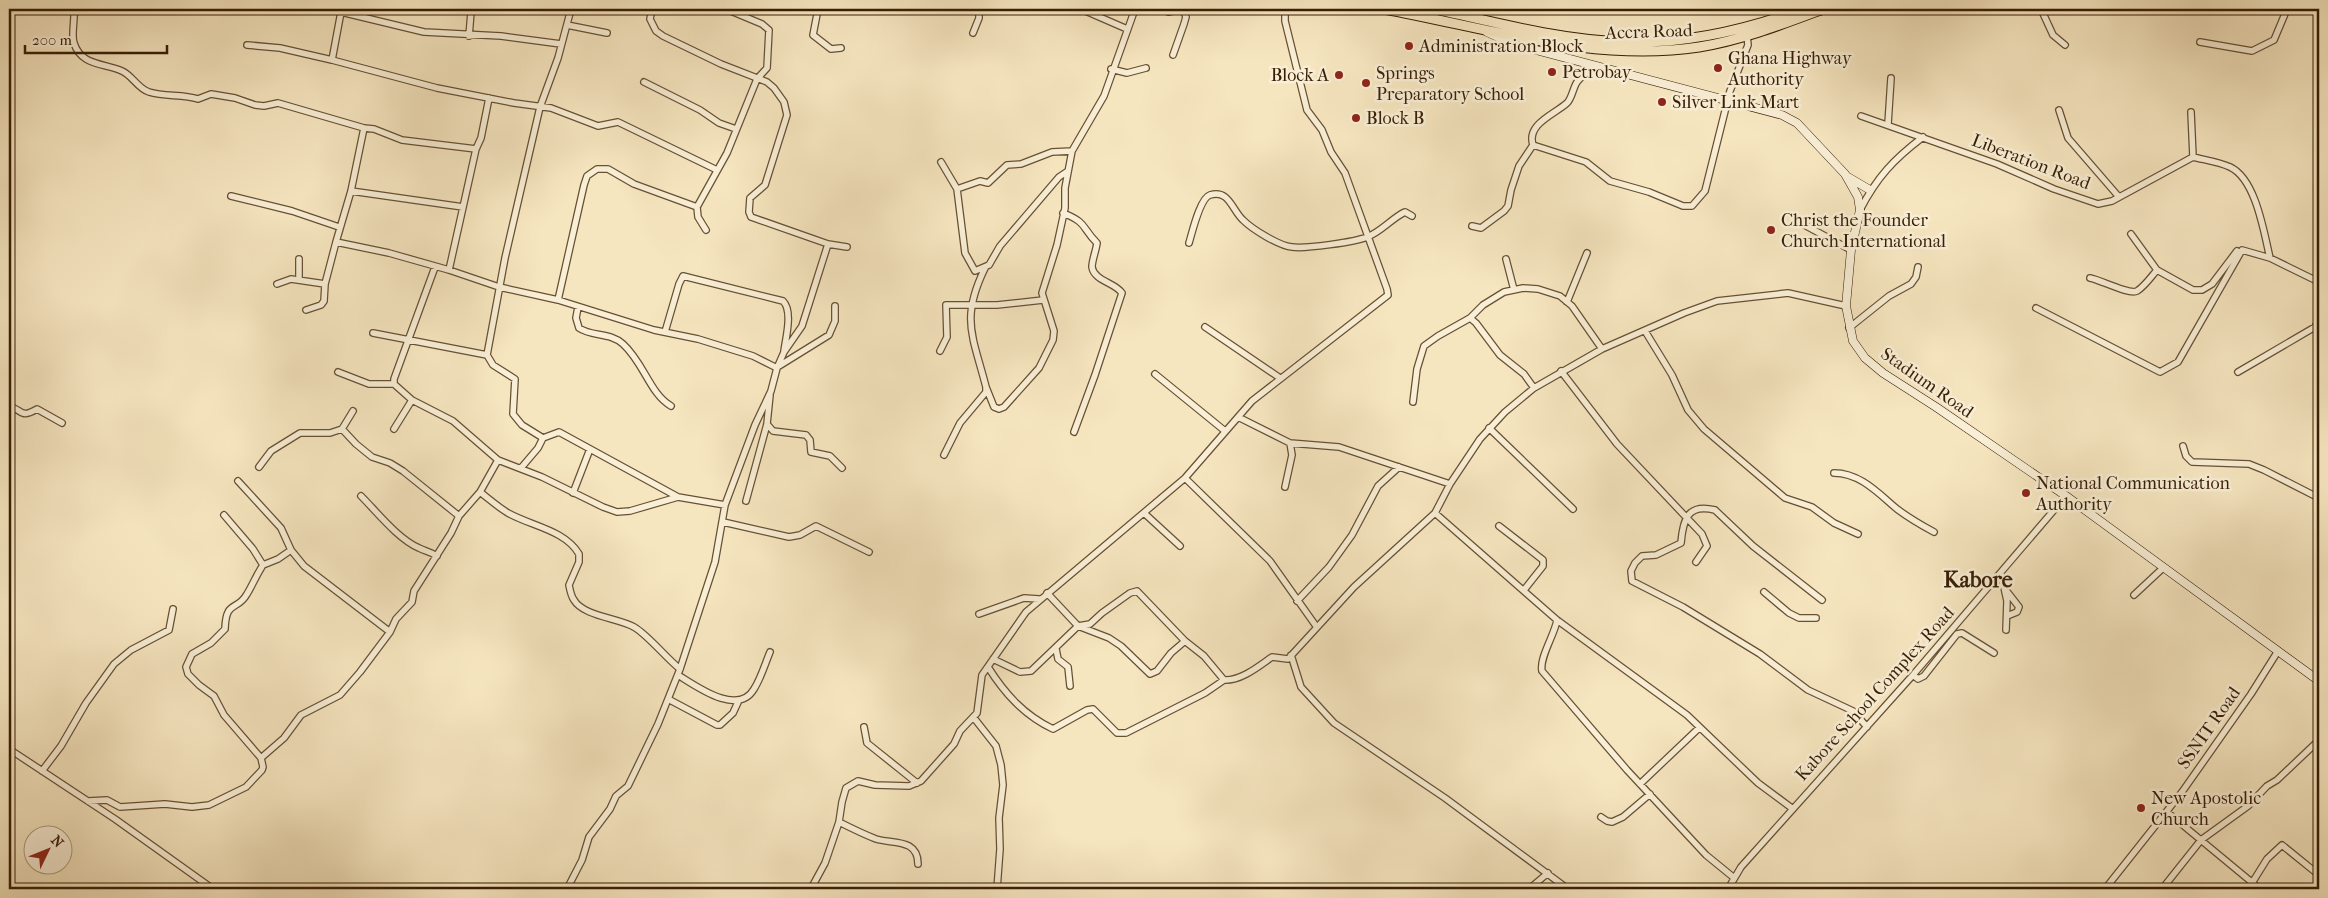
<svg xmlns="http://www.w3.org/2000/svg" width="2328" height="898" font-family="'IM FELL French Canon',serif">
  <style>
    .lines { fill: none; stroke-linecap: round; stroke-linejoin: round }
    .minor-casing { stroke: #675034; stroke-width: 8 }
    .secondary-casing { stroke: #371e05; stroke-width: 9 }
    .primary-casing { stroke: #371e05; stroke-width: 11 }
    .minor { stroke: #f9efd6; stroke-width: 5.5 }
    .secondary { stroke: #f9efd6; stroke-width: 8 }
    .primary { stroke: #f6e6c0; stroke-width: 9 }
    .poi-dot { fill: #8f2418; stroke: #f9efd6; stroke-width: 2 }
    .labels { text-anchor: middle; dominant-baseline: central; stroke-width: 5; stroke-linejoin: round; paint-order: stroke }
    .street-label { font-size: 18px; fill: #371e05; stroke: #f9efd6 }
    .poi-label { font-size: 18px; fill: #371e05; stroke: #f9efd6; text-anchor: start }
    .district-label { font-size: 22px; font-weight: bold; fill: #371e05; stroke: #f9efd6 }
  </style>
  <rect width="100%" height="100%" fill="#f6e6c0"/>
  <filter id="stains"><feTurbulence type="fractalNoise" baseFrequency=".004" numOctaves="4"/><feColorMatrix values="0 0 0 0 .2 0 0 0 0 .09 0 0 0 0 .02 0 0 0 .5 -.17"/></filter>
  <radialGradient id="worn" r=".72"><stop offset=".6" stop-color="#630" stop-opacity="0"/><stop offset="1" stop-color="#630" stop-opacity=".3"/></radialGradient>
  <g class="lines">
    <g class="minor-casing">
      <path id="minor" d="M74 9C75 20 71 35 74 43 81 66 104 63 122 71 132 75 138 89 149 92 165 97 182 94 198 99L211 94 235 98 255 105 264 106 278 103 364 128
        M333 9 341 12 332 60 437 88 514 103 551 108 598 126 618 122 717 170
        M652 9 650 19 656 31 663 36 721 64 767 82 774 88 784 102 787 115 765 185 750 198 749 212 751 217 828 244 847 247
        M818 9 813 35 831 49 841 48
        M1081 9 1127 29
        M1167 9 1168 12 1183 9 1186 17 1184 24 1173 55
        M2041 9 2053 35 2065 45
        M341 12 424 32 501 36 561 44
        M567 25 607 33
        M973 33 979 18V9
        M469 36 471 12
        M2200 42 2252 51 2274 40 2287 9
        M247 45 280 48 332 60
        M1111 69 1127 73 1146 68
        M644 82 700 110 719 123 736 129
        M489 98 481 138 476 149 402 140 374 129 364 128 351 191 336 242 389 253 449 270 499 287 558 300 654 330 698 339 753 356 777 368
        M2059 110 2068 138 2119 197
        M2191 112 2193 157
        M1861 116 1997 164 2054 189 2098 204 2112 201 2193 157C2205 160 2219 162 2230 167 2256 179 2264 233 2270 258L2319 282
        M1888 124 1891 78
        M1533 145 1586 162 1610 181 1649 192 1683 206H1692L1705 191 1730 91 1748 45 1747 35
        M1533 145C1526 124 1555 114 1567 103 1572 98 1573 88 1577 82 1581 76 1590 71 1595 67
        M941 162 957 189 965 253 975 271 989 265 1000 246 1059 177 1068 171
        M957 189 980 181 988 183 1007 165 1021 164 1052 152 1072 151
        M351 191 463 207
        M231 196 292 211 339 227
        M2318 208 2319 209
        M1860 210C1877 177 1894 159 1923 137
        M1063 213C1088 223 1081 227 1097 243 1096 251 1092 260 1092 267 1094 281 1116 283 1122 293L1095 375 1074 432
        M1797 221 1851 250
        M1472 226 1481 228 1504 211 1508 206 1511 190 1519 166 1533 145
        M706 230 698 217 697 207 727 153 757 79 767 68 769 30 762 24 726 9
        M2131 234 2157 270 2193 290H2202L2212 284 2237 251
        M1189 243C1192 233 1200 198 1210 195 1229 189 1232 210 1243 220 1252 229 1279 246 1292 247 1305 249 1355 242 1367 237 1381 232 1392 218 1405 212L1412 216
        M1506 259 1514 290
        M435 267 394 379V384L412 400 453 421 498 460 542 477 603 507 617 512 630 511 678 497
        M449 270 476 149
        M2090 278C2101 280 2129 295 2137 291 2144 287 2151 277 2157 270
        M299 280V259
        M277 284 291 279 325 284
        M558 300 584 185 587 176 597 169H608L634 184 697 207
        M1567 302 1587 253
        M578 307 576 318 579 328C592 337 610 332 623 344 644 363 650 394 671 406
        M2036 308 2160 372 2178 362 2242 250 2270 258
        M306 310 321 305 324 301 325 284 336 242
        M1470 318 1476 323 1500 355 1524 374 1534 388
        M1205 327 1280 378
        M1849 328 1889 296 1911 284 1916 277 1918 267
        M1645 331 1672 375 1688 410 1704 429 1785 498 1812 507 1834 523 1858 534
        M665 332 679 284 683 276 783 301C793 311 786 337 784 351
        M373 333 487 355
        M940 351 947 337 946 305H997L1043 300
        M779 366 829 335 835 321V306
        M1561 371 1617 444 1702 534 1707 546 1696 562
        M338 372 369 384H394
        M2238 372 2315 327 2319 319
        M1155 374 1225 431
        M986 387 994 407 999 409 1004 407 1039 368 1053 340 1054 331 1042 293 1057 245 1065 208V188L1072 151 1104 96 1135 9
        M1413 402 1417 369 1424 346 1438 336 1470 318 1483 305 1504 292 1523 288 1538 289 1560 296 1572 306 1602 349
        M9 406C23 410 20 419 37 409L62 423
        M1238 417 1290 443 1339 447 1450 484
        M767 424 773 431 806 435 810 440 811 452 830 456 842 468
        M1489 428 1573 509
        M342 429 353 411
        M394 429 412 400
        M543 438 522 425 513 414 515 379 493 365 487 355 505 258 540 107 558 58 571 9
        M2183 446 2186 456 2192 462 2249 464 2264 470 2319 498
        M944 455 960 423 986 392V387C973 336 960 319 985 268
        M259 467 271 451 300 433H330L342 429 356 444 372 457 390 463 403 471 459 516
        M521 468 538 448 543 438 559 432 678 497 725 505
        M1834 473C1860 473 1878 493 1897 509 1909 518 1921 525 1934 532
        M1185 478 1270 561 1316 626
        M238 481 281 528 291 550 304 566 390 632
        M1285 487 1292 455 1290 443
        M480 492C489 499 498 507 508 513 531 526 565 530 579 554V562L569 585C570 590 571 596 574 600 583 616 618 618 634 627 648 635 666 658 680 669
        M573 493 590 449
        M361 496C377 512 398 539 419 548 425 551 431 552 437 556
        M746 501 767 424 770 395
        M1144 513 1180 546
        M1435 513 1557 620 1687 715 1758 783 1793 809
        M224 515 253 549 263 565 278 559 291 550
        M723 522 789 537 800 535 816 526 869 552
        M1499 526 1543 560V566L1524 590
        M2001 574 2007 601 2006 630
        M2005 589 2019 607 2017 612 2007 616
        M1764 592 1789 613 1799 618H1816
        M1047 593 1078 626 1109 638 1121 646 1150 674 1157 671 1171 653 1185 641 1204 656 1224 680C1241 681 1259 666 1272 657L1288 659 1354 587 1435 513 1450 484 1480 439 1505 412 1534 388 1602 349 1684 313 1717 301 1788 293 1846 306
        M2134 595 2163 568
        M1822 600 1753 546 1715 510C1687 503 1683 520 1681 543L1656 555 1642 556 1635 563 1631 571 1632 581 1683 607 1760 654 1808 690 1853 711 1867 727
        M1297 601 1329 567 1352 535 1378 486 1399 467
        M979 614 1024 598 1039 599
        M1557 620C1555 634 1539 658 1542 671L1627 770 1706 855 1733 877
        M1056 649 1058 659 1068 667 1070 686
        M1291 655 1301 687 1334 723 1445 798 1568 889
        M993 659 1020 672 1031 671 1078 626 1090 624 1102 613 1130 593 1137 591 1185 641
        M988 667C1005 694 1024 715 1053 729L1087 710 1093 709 1117 733H1126L1205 693 1224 680
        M678 675C696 686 738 717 754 689 761 678 765 664 770 652
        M1913 675 1918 679 1924 676 1957 634 1962 633 1994 653
        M668 699 717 725H720L733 713 739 700
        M974 718 996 746 1001 765 1003 785 999 818 1000 849 997 889
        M864 727 867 743 917 783
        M9 749 115 819 213 889
        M261 758 284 738 301 715 340 695 360 672 390 632 396 619 412 602 414 591 451 533 459 516 480 492 498 460
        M42 771 61 746 86 703 114 664 131 650 169 630 173 609
        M1640 784 1699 728
        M88 801 107 800 120 807 165 804 192 807 209 805 246 787 262 770 263 767 261 758 224 715 214 696 199 685 188 674 186 667 192 654 211 643 225 629C226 599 237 612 247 594 253 584 257 574 263 565
        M2167 812 2260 889
        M1601 817 1607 821 1612 822 1623 817 1650 794
        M839 822C851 828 863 834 876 839 892 844 918 838 918 864
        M2252 883 2267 859 2282 845 2319 875
        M813 885 825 863 839 822 842 802 846 788 858 781 875 785 909 786 921 781 954 744 960 731 977 713 982 675 1026 612 1185 478 1252 401 1388 295 1387 289 1345 173 1331 152 1322 130 1307 110 1285 21V9
        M2224 887 2229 889
        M567 889 582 860 589 837 610 809 616 796 628 786 658 724 680 669 715 562 725 505 755 425 771 391 777 368 784 352 802 326 828 244
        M1529 889 1548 873
        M1728 889 1741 867 1913 675 2066 496
        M2105 889 2182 792 2251 694 2278 651
        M2162 889 2201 840 2248 806 2267 786 2277 780 2315 744"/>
    </g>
    <g class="secondary-casing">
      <path id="secondary" d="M1487 32 1513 44 1782 115 1797 123 1845 174 1858 197 1860 210 1851 250 1846 306 1853 341 1865 358 1883 373 1936 407 2066 496 2319 681
        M1848 177 1870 190"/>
    </g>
    <g class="primary-casing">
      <path id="primary" d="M1384 9C1488 28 1593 63 1699 47 1742 40 1783 24 1823 9
        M1435 9C1497 23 1561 40 1625 42 1685 44 1746 30 1803 9"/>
    </g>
    <use href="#minor" class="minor"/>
    <use href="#secondary" class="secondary"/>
    <use href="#primary" class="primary"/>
  </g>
  <g class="poi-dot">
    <circle cx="1409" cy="46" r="5"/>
    <circle cx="1718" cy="68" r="5"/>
    <circle cx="1552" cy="72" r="5"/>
    <circle cx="1339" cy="75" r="5"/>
    <circle cx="1366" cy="83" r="5"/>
    <circle cx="1662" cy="102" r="5"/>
    <circle cx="1356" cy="118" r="5"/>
    <circle cx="1771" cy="230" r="5"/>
    <circle cx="2026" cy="493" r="5"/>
    <circle cx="2141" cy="808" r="5"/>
  </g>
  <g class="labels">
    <g class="street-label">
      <text transform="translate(1649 32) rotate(-2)">Accra Road</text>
      <text transform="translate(2031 162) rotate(21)">Liberation Road</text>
      <text transform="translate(1927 383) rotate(35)">Stadium Road</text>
      <text transform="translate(1875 694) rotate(-48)">Kabore School Complex Road</text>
      <text transform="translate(2209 728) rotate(-55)">SSNIT Road</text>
    </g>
    <g class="poi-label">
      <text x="1419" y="46">Administration Block</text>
      <text x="1728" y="58">Ghana Highway<tspan x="1728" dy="21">Authority</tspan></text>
      <text x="1562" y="72">Petrobay</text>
      <text x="1376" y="73">Springs<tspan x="1376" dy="21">Preparatory School</tspan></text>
      <text x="1329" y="75" text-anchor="end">Block A</text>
      <text x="1672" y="102">Silver Link Mart</text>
      <text x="1366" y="118">Block B</text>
      <text x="1781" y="220">Christ the Founder<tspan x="1781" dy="21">Church International</tspan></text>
      <text x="2036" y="483">National Communication<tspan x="2036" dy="21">Authority</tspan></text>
      <text x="2151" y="798">New Apostolic<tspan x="2151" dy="21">Church</tspan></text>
    </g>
    <g class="district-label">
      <text x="1978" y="580">Kabore</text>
    </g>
  </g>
  <rect width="2328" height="898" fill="none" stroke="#f6e6c0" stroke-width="30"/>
  <rect x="10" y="10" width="2308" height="878" fill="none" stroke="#371e05" stroke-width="2.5"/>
  <rect x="15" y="15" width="2298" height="868" fill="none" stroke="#371e05"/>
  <g transform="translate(48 850) rotate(47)"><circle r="24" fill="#f9efd6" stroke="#ab9b82"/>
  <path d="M0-4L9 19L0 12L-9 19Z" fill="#8f2418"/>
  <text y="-8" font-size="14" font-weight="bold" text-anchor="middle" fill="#371e05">N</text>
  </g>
  <path d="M25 45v8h142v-8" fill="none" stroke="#371e05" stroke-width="2.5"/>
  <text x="32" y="45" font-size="15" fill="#371e05" stroke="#f9efd6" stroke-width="4" paint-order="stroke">200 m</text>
  <rect width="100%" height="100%" filter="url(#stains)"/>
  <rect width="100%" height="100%" fill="url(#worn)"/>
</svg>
